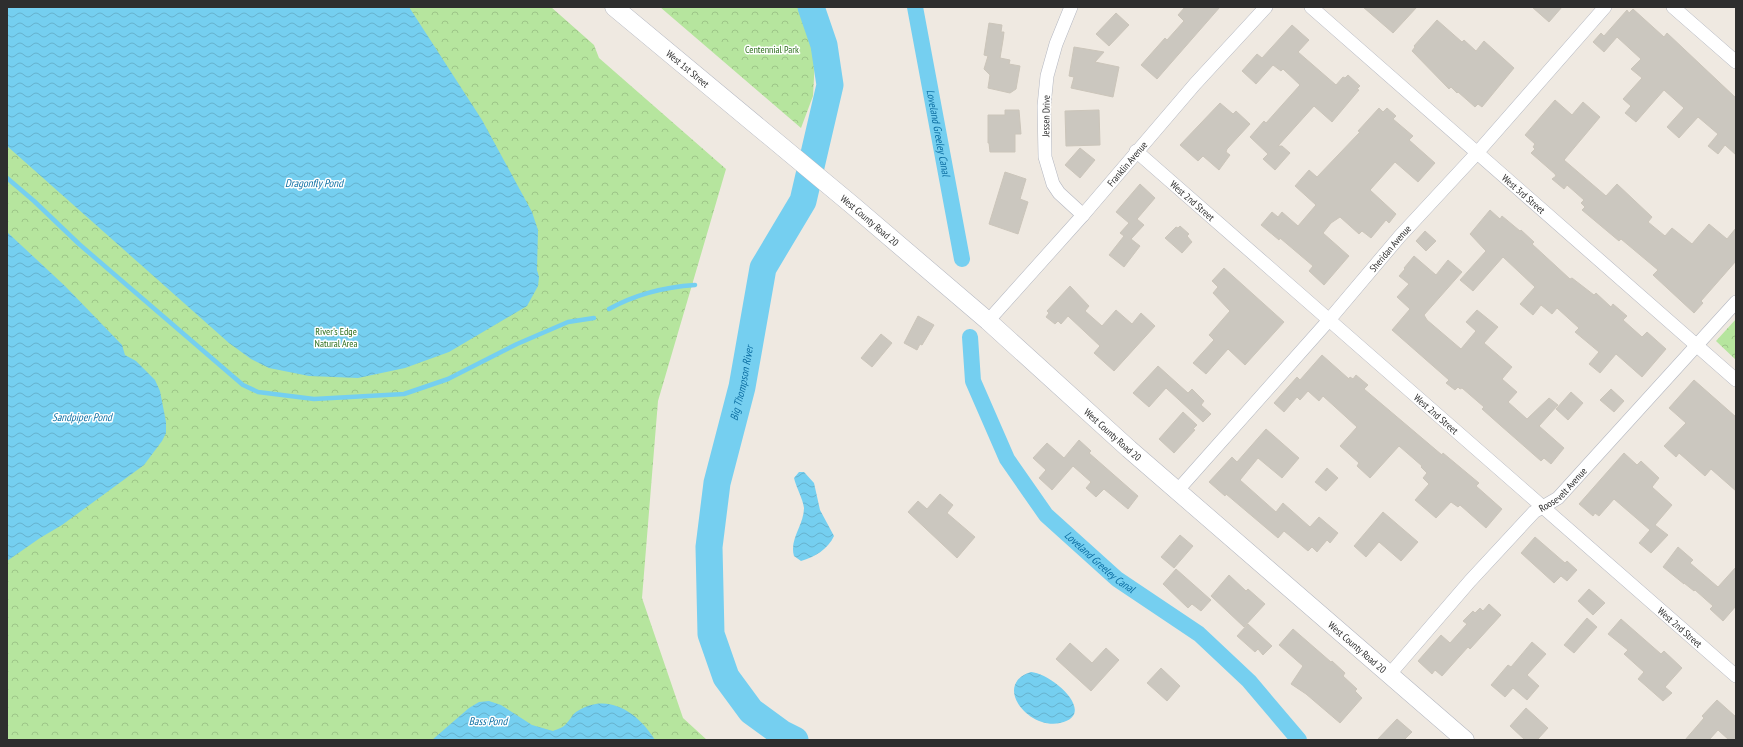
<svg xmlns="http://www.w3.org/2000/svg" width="1743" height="747" font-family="'PT Sans Narrow',sans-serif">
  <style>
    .park { fill: url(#park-crowns) }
    .water { fill: url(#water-waves) }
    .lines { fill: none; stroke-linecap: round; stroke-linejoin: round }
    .stream { stroke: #75cff0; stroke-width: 4.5 }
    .canal { stroke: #75cff0; stroke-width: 16 }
    .river { stroke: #75cff0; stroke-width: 27 }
    .building { fill: #cbc7bf; stroke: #cbc5ba }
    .street-casing { stroke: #b4b7c1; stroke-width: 14 }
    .secondary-casing { stroke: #b4b7c1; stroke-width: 19 }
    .street { stroke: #fff; stroke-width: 13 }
    .secondary { stroke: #fff; stroke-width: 18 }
    .labels { text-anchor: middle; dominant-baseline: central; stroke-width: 3; stroke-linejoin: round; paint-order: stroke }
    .park-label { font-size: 10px; fill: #2c6e1b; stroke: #fff }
    .street-label { font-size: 10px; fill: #2e2e2e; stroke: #fff }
    .water-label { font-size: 11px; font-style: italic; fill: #0d6fa3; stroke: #fff }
  </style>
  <defs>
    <pattern id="park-crowns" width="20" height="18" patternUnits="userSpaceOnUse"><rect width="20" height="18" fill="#b6e59e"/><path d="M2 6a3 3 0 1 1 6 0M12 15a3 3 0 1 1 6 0" fill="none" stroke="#9dc588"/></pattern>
    <pattern id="water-waves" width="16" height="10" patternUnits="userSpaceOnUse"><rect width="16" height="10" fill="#75cff0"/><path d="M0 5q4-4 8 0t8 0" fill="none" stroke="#66b2ce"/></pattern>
  </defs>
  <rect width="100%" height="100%" fill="#efe9e1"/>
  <path class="park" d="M7 7H551L594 45 599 58 726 169 658 401 642 598 683 718 707 740H7Z
    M660 7H805L815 59 813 96 801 128Z
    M1736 319V360L1716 341Z"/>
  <path class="water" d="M7 7H409L482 120 532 212 538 230 537 270 539 277 538 286 527 306 449 352 405 368 358 378 309 376 269 368 251 359 229 343 7 146Z
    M7 232 65 286 122 345 125 355 136 361 155 380 160 391 166 422V433L162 441 144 465 62 525 40 538 7 561Z
    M799 472H804L814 483 820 510 834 536C828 549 815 557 801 561L794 556C789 539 804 525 804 508 803 499 796 487 794 478Z
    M1031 672C1051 673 1099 714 1060 723 1028 730 992 684 1031 672Z
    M489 701 501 705 532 725 553 731C557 729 563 728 566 724 570 720 572 715 576 712 607 691 638 712 655 740H432L469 708 479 702Z"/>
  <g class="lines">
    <path class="stream" d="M7 178 34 201 79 244 243 385 258 392 314 399 404 394 448 379 517 344 568 322 594 318
      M609 309C636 294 665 287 695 285"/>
    <g class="canal">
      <path id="s1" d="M915 7 962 259"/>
      <path id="s2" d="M970 337 973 381 1007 459 1046 515 1117 579 1199 634 1249 681 1299 740"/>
    </g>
    <path class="river" id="s3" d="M795 740 781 733 751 711 726 677 711 634 709 547 717 483 742 387 763 268 803 201 830 85 824 45 811 7"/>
  </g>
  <path class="building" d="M1185 7H1220L1157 79 1141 65 1165 38 1167 40 1184 21 1178 15Z
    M1363 7H1417L1393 33Z
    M1532 7H1562L1549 22Z
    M1633 9 1664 37 1667 33 1736 98V155L1725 145 1718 154 1708 146 1718 134 1698 117 1679 138 1667 127 1684 108 1664 90 1636 122 1625 113 1631 106 1623 99 1642 78 1631 69 1641 59 1617 37 1604 52 1593 42 1601 33 1604 36 1627 10 1629 13Z
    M1116 13 1129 25 1109 46 1096 34Z
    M1437 20 1462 42 1464 40 1476 51 1484 41 1514 68 1482 107 1478 104 1475 107 1458 92 1457 93 1451 87 1449 89 1412 51 1415 47 1414 46Z
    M989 23 1002 25 1001 32H1004L1003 40 1000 58 1010 60 1009 64 1020 66 1016 89 1010 93 988 88 990 75 984 69 988 56 984 55Z
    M1292 25 1309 40 1298 52 1336 85 1343 77 1345 78 1348 75 1360 86 1357 89 1359 90 1332 122 1314 106 1278 146H1282L1290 153 1275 170 1263 159 1268 154 1250 137 1264 121 1266 123 1300 85 1283 69 1281 71 1273 65 1256 84 1242 71 1257 54 1262 58Z
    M1074 47 1104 52 1095 62 1119 67 1113 97 1071 88 1074 77 1069 76Z
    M1555 100 1572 115 1583 102 1600 117 1564 160 1606 196 1617 184 1652 217 1648 222 1665 236 1672 228 1692 244 1709 224 1727 239 1736 228V261L1701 301 1703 303 1694 313 1653 275 1658 270 1621 239 1619 241 1582 210 1585 207 1581 203 1584 200 1567 185 1564 189 1552 179 1556 176 1555 174 1531 153 1535 149 1533 147 1535 144 1525 135Z
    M1220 103 1233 114 1236 111 1250 124 1227 149 1226 152 1230 155 1219 170 1203 156 1198 161 1180 145Z
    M1379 108 1383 112 1387 108 1396 116 1393 119 1413 136 1409 140 1435 163 1418 182 1395 162 1370 190 1396 214 1389 223 1386 220 1371 238 1362 231 1359 234 1340 217 1331 223 1323 233 1349 256 1324 285 1309 271 1313 266 1280 238 1279 240 1261 225 1272 212 1278 217 1282 212 1298 226 1316 205 1295 186 1309 170 1317 177 1360 132 1358 131Z
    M1005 110H1019L1021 134H1015V152H990L989 143H988V115H1005Z
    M1099 110 1100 145 1066 146 1065 111Z
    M1080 148 1095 160 1080 178 1065 165Z
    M1005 172 1026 179 1020 199 1028 202 1018 234 989 224Z
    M1140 184 1155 198 1137 219 1144 225 1131 239 1140 246 1124 267 1109 255 1124 236 1120 233 1129 223 1116 212Z
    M1490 210 1500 219 1502 216 1520 231 1521 230 1534 242 1532 244 1570 279 1572 278 1594 295 1596 293 1611 307 1613 304 1627 316 1623 320 1642 337 1647 332 1666 349 1642 377 1616 354 1600 373 1589 364 1599 352 1575 332 1579 328 1557 308 1552 314 1541 305 1533 315 1520 304 1535 287 1503 257 1473 291 1460 280 1486 251 1470 234Z
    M1180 226 1189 234 1187 236 1192 242 1182 253 1165 238 1176 227 1178 228Z
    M1425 231 1436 241 1426 251 1416 241Z
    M1414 256 1436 275 1448 260 1462 272 1424 315 1427 320 1461 349 1476 331 1466 322 1477 310 1498 327 1484 343 1512 367 1502 379 1517 392 1508 402 1527 419 1549 398 1558 405 1539 426 1564 448 1551 464 1544 458 1541 461 1500 425 1482 409 1484 407 1462 388 1460 389 1458 387 1455 390 1446 383 1449 380 1392 330 1410 309 1397 297 1409 284 1399 276 1405 269 1404 268Z
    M1224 268 1284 322 1245 365 1228 349 1206 374 1193 363 1214 340 1209 335 1230 311 1213 293 1218 287 1212 281Z
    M1070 286 1089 306 1085 311 1102 326 1116 310 1132 324 1141 313 1155 326 1114 371 1094 353 1100 346 1068 316 1061 324 1058 321 1055 324 1046 317 1049 313 1047 311Z
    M918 316 934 325 922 345 920 344 917 350 904 343Z
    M881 334 892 343 872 367 861 358Z
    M1322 355 1349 379 1350 377 1353 379 1356 375 1368 385 1364 389 1442 455 1443 453 1479 483 1476 486 1502 509 1486 528 1460 505 1458 507 1451 502 1436 518 1415 500 1429 484 1423 478 1427 473 1421 467 1422 466 1399 446 1370 478 1357 466 1359 463 1340 446 1357 427 1323 396 1319 401 1308 391 1300 400 1297 397 1284 412 1274 403 1297 377 1300 380Z
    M1158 366 1188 393 1192 389 1204 401 1201 405 1211 414 1203 422 1166 388 1149 407 1133 393Z
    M1694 380 1736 417V491L1711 469 1705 476 1679 453 1676 457 1664 446 1686 423 1669 408Z
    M1611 389 1624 401 1614 412 1600 400Z
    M1571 392 1583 403 1568 420 1556 409Z
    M1183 412 1197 425 1193 429 1195 430 1174 453 1159 439Z
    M1266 429 1299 458 1282 478 1258 458 1240 480 1276 512 1283 503 1310 527 1319 517 1338 533 1330 543 1327 540 1317 552 1312 547 1308 551 1284 531 1278 538 1226 494 1225 496 1209 482 1232 457 1237 462Z
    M1079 440 1091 451 1089 453 1138 496 1128 509 1104 489 1096 497 1086 488 1091 482 1073 466 1052 490 1039 478 1046 470 1033 458 1047 443 1064 458Z
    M1624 453 1637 465 1641 461 1659 478 1652 487 1672 505 1655 525 1668 535 1651 553 1639 543 1650 530 1614 499 1599 516 1595 513 1593 516 1579 504Z
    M1327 468 1338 478 1326 491 1315 482Z
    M940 494 953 505 947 513 975 537 957 558 908 512 918 501 927 509Z
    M1383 512 1418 542 1401 561 1379 542 1366 557 1354 546Z
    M1180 535 1193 546 1174 568 1161 557Z
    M1535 537 1565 563 1567 561 1577 570 1567 581 1561 576 1554 583 1521 553Z
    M1678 547 1693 560 1690 563 1718 587 1736 567V606L1723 621 1710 609 1713 606 1695 590 1694 591 1684 583V584L1663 567Z
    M1176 569 1211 600 1201 611 1192 604 1188 608 1163 584Z
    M1229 575 1246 591 1248 589 1265 604 1244 627 1211 596Z
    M1589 589 1605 603 1593 615 1578 601Z
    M1489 604 1501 615 1470 649 1468 647 1442 676 1435 670 1432 674 1418 661 1441 635 1450 643 1467 624 1463 621 1473 611 1475 613 1480 608 1483 611Z
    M1587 618 1597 627 1574 653 1564 645Z
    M1621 619 1661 654 1664 651 1682 668 1665 687 1672 693 1663 701 1638 679 1644 672 1624 654 1628 650 1608 634Z
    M1248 624 1272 646 1263 655 1258 649 1255 652 1237 636Z
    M1293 629 1331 662 1332 661 1345 673 1343 676 1357 689 1355 691 1362 698 1340 723 1306 694 1291 684 1303 666 1279 645Z
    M1532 642 1546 654 1527 675 1539 686 1527 700 1513 688 1505 697 1491 685 1508 665 1511 667Z
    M1070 643 1092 663 1106 648 1119 660 1091 691 1056 659Z
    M1161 668 1180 686 1167 701 1147 683Z
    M1717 700 1736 717V740H1729L1718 730 1709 740H1685L1704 718 1702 716Z
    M1526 708 1548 728 1537 740H1525L1510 726Z
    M1397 719 1412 732 1404 740H1377Z"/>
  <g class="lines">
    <g class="street-casing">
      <g id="street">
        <path d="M1071 7 1056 44 1047 76 1044 106 1045 157 1053 184 1059 193 1083 215"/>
        <path id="s4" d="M1311 7 1736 380"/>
        <path d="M1673 7 1736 62"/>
        <path id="s5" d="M1136 151 1736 676"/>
        <path id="s6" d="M988 321 1083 215 1195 84 1266 7"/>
        <path id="s7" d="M1177 491 1329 320 1400 236 1477 153 1605 7"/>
        <path id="s8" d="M1389 675 1470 581 1534 512 1558 498 1736 302"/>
      </g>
    </g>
    <g class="secondary-casing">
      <g id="secondary">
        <path id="s9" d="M614 7 851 204 988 321 1129 449 1465 740"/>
      </g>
    </g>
    <use href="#street" class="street"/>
    <use href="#secondary" class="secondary"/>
  </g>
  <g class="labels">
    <g class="park-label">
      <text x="772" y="49">Centennial Park</text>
      <text x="336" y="331">River's Edge<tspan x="336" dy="12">Natural Area</tspan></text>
    </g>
    <g class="street-label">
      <text stroke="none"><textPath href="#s9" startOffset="96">West 1st Street</textPath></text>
      <text transform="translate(1046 116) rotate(-89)">Jessen Drive</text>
      <text stroke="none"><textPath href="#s6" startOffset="210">Franklin Avenue</textPath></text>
      <text stroke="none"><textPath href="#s4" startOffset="283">West 3rd Street</textPath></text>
      <text stroke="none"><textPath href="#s5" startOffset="75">West 2nd Street</textPath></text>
      <text stroke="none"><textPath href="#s9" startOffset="333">West County Road 20</textPath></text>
      <text stroke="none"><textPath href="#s7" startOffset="323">Sheridan Avenue</textPath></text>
      <text stroke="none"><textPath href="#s5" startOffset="399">West 2nd Street</textPath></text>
      <text stroke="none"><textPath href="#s9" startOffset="657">West County Road 20</textPath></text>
      <text stroke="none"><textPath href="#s8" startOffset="255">Roosevelt Avenue</textPath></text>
      <text stroke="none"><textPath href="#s5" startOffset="723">West 2nd Street</textPath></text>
      <text stroke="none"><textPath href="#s9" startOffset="981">West County Road 20</textPath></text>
    </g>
    <g class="water-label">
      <text stroke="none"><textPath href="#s1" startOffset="128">Loveland Greeley Canal</textPath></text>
      <text x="314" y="183">Dragonfly Pond</text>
      <text stroke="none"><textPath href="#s3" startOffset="395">Big Thompson River</textPath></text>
      <text x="82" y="417">Sandpiper Pond</text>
      <text stroke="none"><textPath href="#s2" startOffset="269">Loveland Greeley Canal</textPath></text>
      <text x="488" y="721">Bass Pond</text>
    </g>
  </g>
  <rect width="1743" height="747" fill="none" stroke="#2e2e2e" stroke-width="16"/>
</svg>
